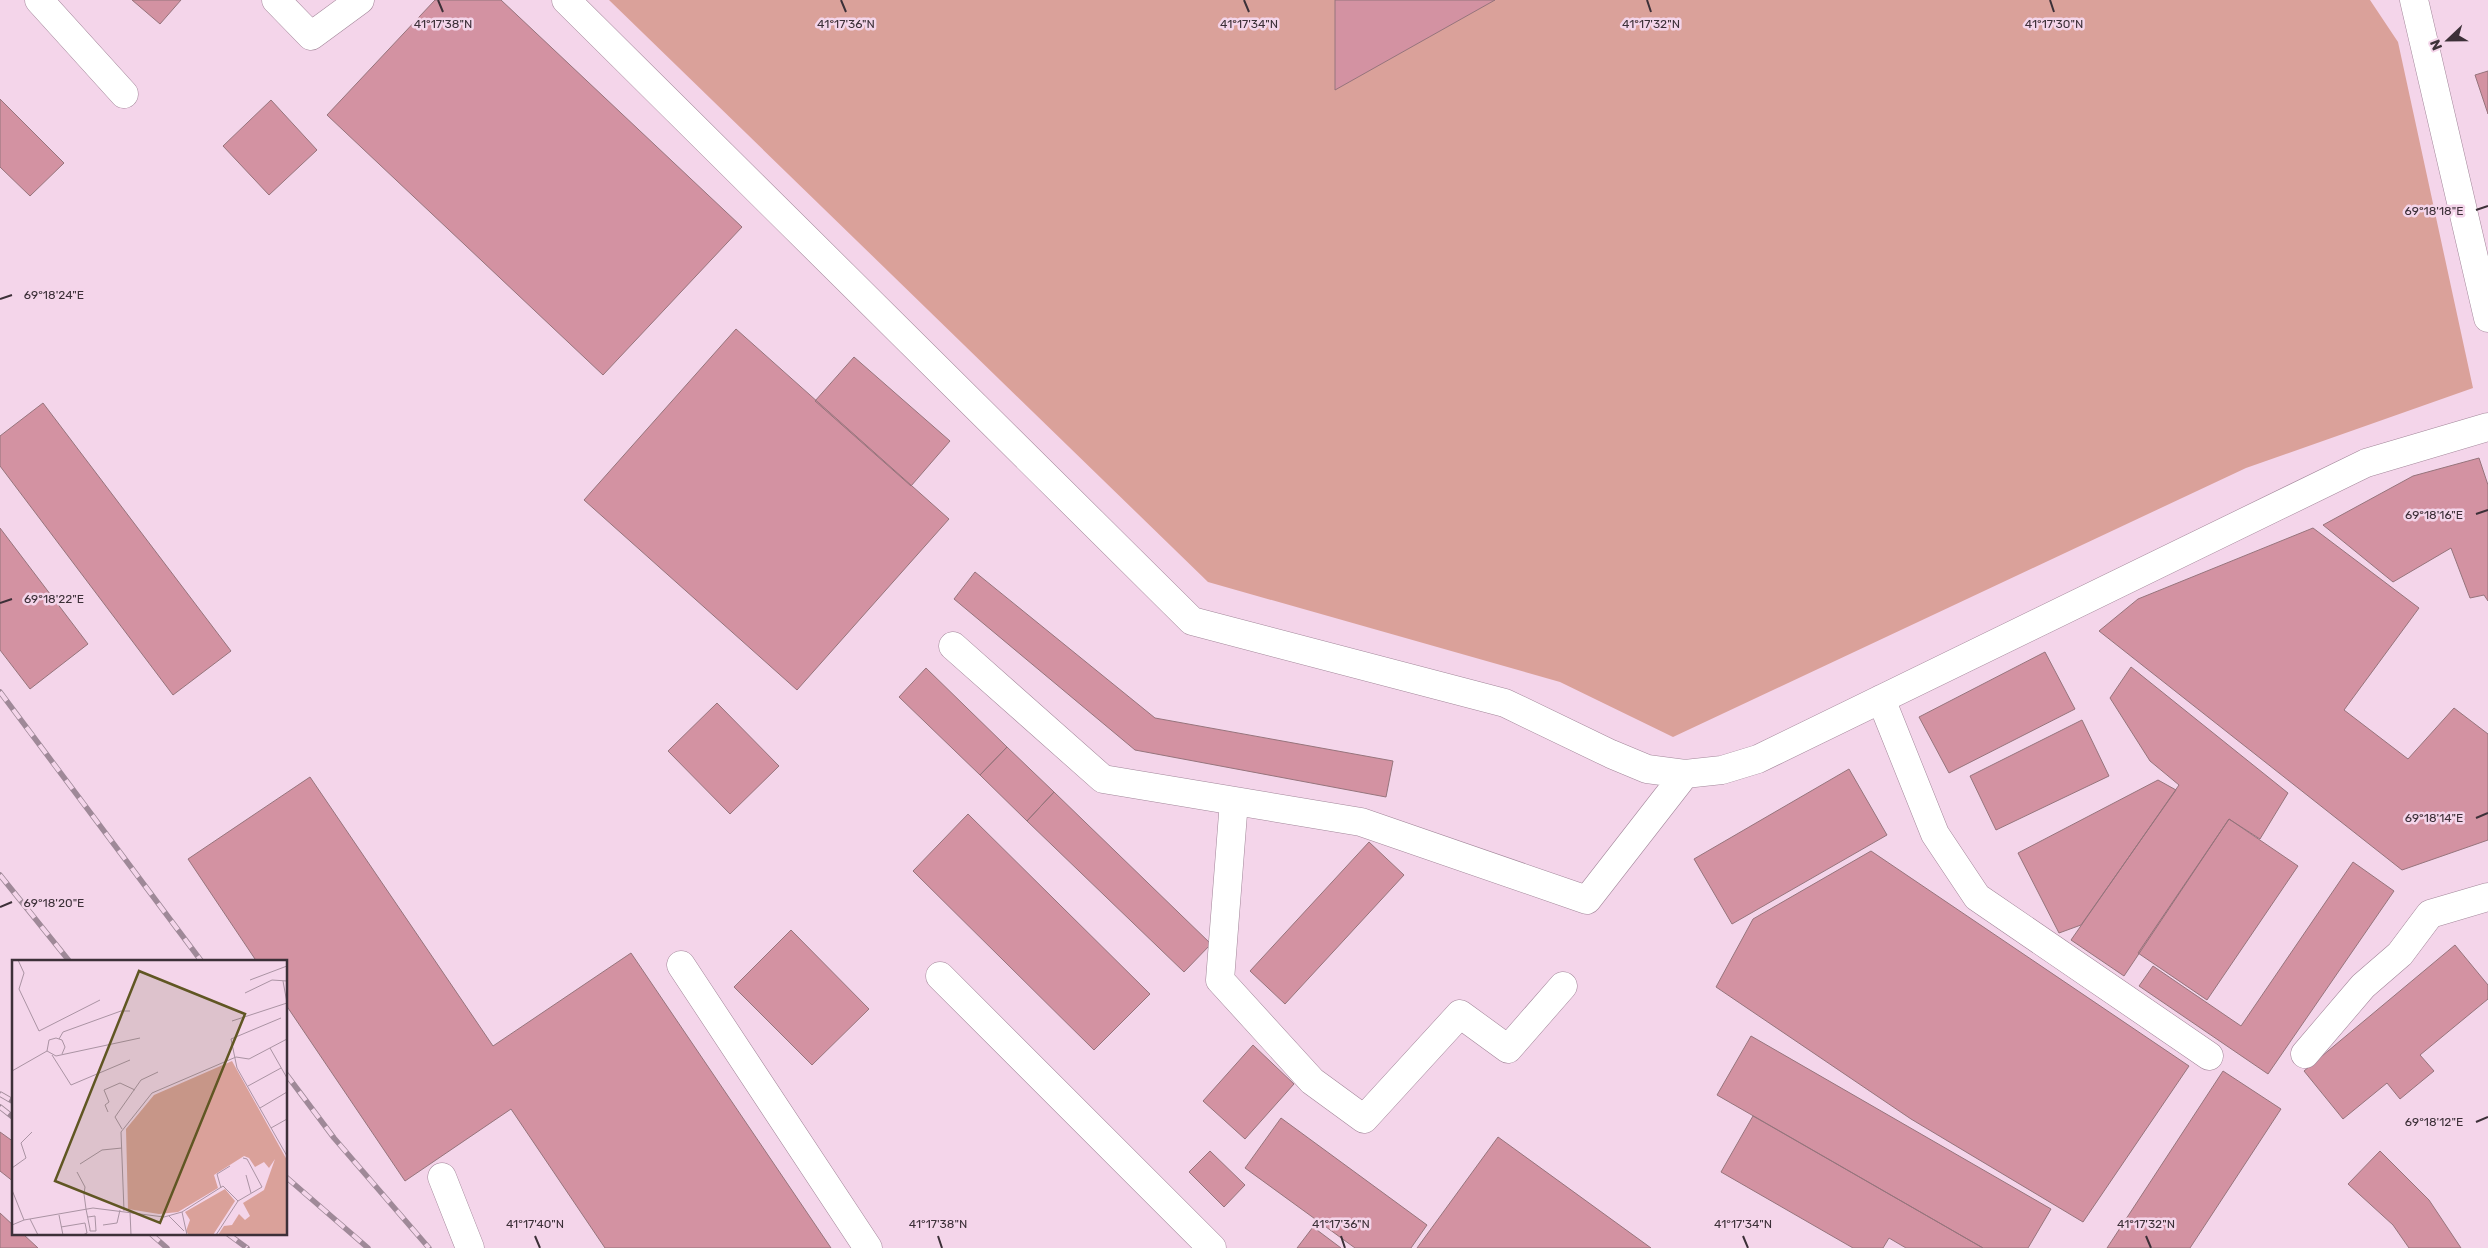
<svg xmlns="http://www.w3.org/2000/svg" width="2488" height="1248" font-family="Rubik,sans-serif">
  <style>
    .green { fill: #daa19a }
    .building { fill: #d392a2; stroke: #96747c }
    .lines { fill: none; stroke-linecap: round; stroke-linejoin: round }
    .minor-casing { stroke: #a28699; stroke-width: 29 }
    .minor { stroke: #fff; stroke-width: 28 }
    .rail-casing { stroke: #9f8998; stroke-width: 5.5 }
    .rail { stroke: #f4d5ea; stroke-width: 4; stroke-dasharray: 11; stroke-linecap: butt }
    .ticks { fill: none; stroke: #3c3038; stroke-width: 2 }
    .inset-road { fill: none; stroke: #aa93a3; stroke-width: 1 }
    .view { fill: #605623; fill-opacity: 0.15; stroke: #605623; stroke-width: 2.5 }
    .inset-edge { fill: none; stroke: #3c3038; stroke-width: 2.5 }
    .ticks-label { font-size: 12px; text-anchor: middle; fill: #3c3038; stroke: #f4d5ea; stroke-width: 5; stroke-linejoin: round; paint-order: stroke }
  </style>
  <rect width="100%" height="100%" fill="#f4d5ea"/>
  <path class="green" d="M609 0H2370L2398 42 2473 388 2246 468 1673 737 1560 682 1208 582Z"/>
  <path class="building" d="M132 0H181L160 24Z
    M435 0H501L742 227 603 375 327 115Z
    M1335 0H1495L1335 90Z
    M2488 71V114L2475 75Z
    M0 99 64 163 30 196 0 167Z
    M271 100 317 150 269 195 223 146Z
    M736 329 949 519 797 690 584 500Z
    M854 357 950 441 911 486 815 401Z
    M43 403 231 651 173 695 0 466V436Z
    M2479 458 2488 485V601L2484 595 2470 598 2451 548 2393 582 2323 525 2413 476Z
    M0 528 88 644 30 689 0 650Z
    M2313 528 2419 608 2344 710 2408 759 2454 708 2488 734V840L2402 870 2099 631 2138 599Z
    M975 572 1155 718 1393 761 1386 797 1135 750 954 599Z
    M2045 652 2075 709 1949 773 1919 717Z
    M2131 667 2288 793 2260 839 2229 819 2124 976 2071 940 2179 785 2150 761 2110 698Z
    M926 668 1007 747 980 775 899 697Z
    M717 703 779 766 730 814 668 751Z
    M2082 720 2109 776 1996 830 1970 776Z
    M1007 747 1054 792 1027 821 980 775Z
    M1849 769 1887 835 1732 924 1694 859Z
    M310 777 493 1046 631 953 831 1248H605L511 1109 405 1181 286 1005V962H257L188 859Z
    M2158 780 2176 790 2081 925 2059 933 2018 853Z
    M1054 792 1211 944 1184 972 1027 821Z
    M968 814 1150 994 1094 1050 913 871Z
    M2229 819 2298 866 2207 1000 2138 953Z
    M1369 842 1404 875 1285 1004 1250 971Z
    M1871 851 2189 1066 2083 1222 1911 1119 1716 987 1753 919Z
    M2353 862 2394 891 2268 1074 2139 986 2153 966 2241 1026Z
    M791 930 869 1009 812 1065 734 987Z
    M2455 945 2488 985V999L2420 1055 2434 1071 2400 1099 2387 1083 2343 1119 2304 1071Z
    M1751 1036 2051 1209 2028 1248H1983L1717 1095Z
    M1253 1045 1294 1084 1245 1139 1203 1101Z
    M2223 1071 2281 1109 2190 1248H2107Z
    M1753 1116 1983 1248H1906L1889 1238 1883 1248H1853L1721 1172Z
    M1281 1118 1427 1225 1411 1248H1355L1245 1168Z
    M0 1132 14 1142V1182L0 1171Z
    M1498 1137 1651 1248H1417Z
    M1210 1151 1245 1185 1224 1207 1189 1172Z
    M2380 1151 2429 1200 2461 1248H2409L2393 1225 2348 1184Z
    M0 1213 14 1226V1234H23L38 1248H0Z
    M1313 1227 1341 1248H1297Z"/>
  <g class="lines">
    <g class="minor-casing">
      <path id="minor" d="M39 0 124 94
        M276 0 311 36 360 0
        M566 0 1192 621 1505 703 1611 754 1647 769 1685 774 1722 770 1758 759 2366 463 2488 427
        M2414 0 2488 318
        M953 646 1103 779 1361 822 1587 900 1685 774
        M1881 699 1935 834 1977 897 2209 1056
        M1234 801 1220 980 1312 1081 1364 1119 1460 1014 1508 1049 1563 986
        M681 965 868 1248
        M940 976 1212 1248
        M2305 1054 2363 986 2400 954 2430 914 2488 897
        M442 1177 470 1248"/>
    </g>
    <use href="#minor" class="minor"/>
    <g class="rail-casing">
      <path id="rail" d="M0 692 202 962
        M0 875 70 962
        M286 1074 334 1138 429 1248
        M0 1094 14 1102
        M0 1107 14 1118
        M286 1177 368 1248
        M151 1234 167 1248
        M228 1234 247 1248"/>
    </g>
    <use href="#rail" class="rail"/>
  </g>
  <path class="ticks" d="M438 0 443 12M841 0 846 12M1244 0 1249 12M1647 0 1651 12M2050 0 2054 12M2476 210 2488 206M0 299 12 295M2476 514 2488 510M0 603 12 599M2476 818 2488 813M0 907 12 902M2476 1122 2488 1117M535 1236 540 1248M938 1236 942 1248M1341 1236 1345 1248M1743 1236 1748 1248M2146 1236 2151 1248"/>
  <g transform="translate(12 960)">
    <rect width="275" height="275" fill="#f4d5ea"/>
    <path d="M220 101 275 200V275H206L212 266 220 265 227 254 233 260 238 256 231 243 252 230 263 199 257 208 252 202 243 207 237 198 232 196 202 215 206 228 166 252 147 254 116 249 114 169 142 135ZM213 229 223 241 201 275H177L174 271 178 260 173 252Z" fill="#daa19a"/>
    <path class="inset-road" d="M6 0 12 13 7 29 27 71 88 40M238 20 275 6M271 21 275 43M233 33 260 20 275 21M269 58 219 79 225 108 275 196M220 61 275 43M47 79 51 72 109 51H118M258 88 275 118M50 94 53 87 50 80 44 78 37 80 35 91 44 96 128 78M40 95 59 125 118 100M0 111 35 91M236 126 269 108M248 148 275 132M96 152 93 145 97 142 92 130 108 123 123 130M259 168 275 159M110 169 103 157 129 120 146 112M68 204 90 190 110 188M0 208 14 198 9 183 20 172M65 212 73 227 72 234 74 249 78 269V271H84L83 256 76 257M234 215 239 233M209 228 205 214 218 206M0 230 12 260M112 251 109 172 140 133 224 97 237 99 275 79M118 252 119 275M170 252 175 275M47 255 51 275M157 256 172 271M18 259 26 275M0 265 12 260 81 248 152 257 170 252 211 226 226 241M91 265 105 263 108 250M49 267 73 263 75 273 71 275M204 275 226 241 250 227 235 199 231 198"/>
    <path class="view" d="M127 11 233 54 148 263 43 221Z"/>
    <rect width="275" height="275" class="inset-edge"/>
  </g>
  <g class="ticks-label">
    <text x="443" y="28">41°17'38"N</text>
    <text x="846" y="28">41°17'36"N</text>
    <text x="2054" y="28">41°17'30"N</text>
    <text x="1249" y="28">41°17'34"N</text>
    <text x="1651" y="28">41°17'32"N</text>
    <text x="2434" y="215">69°18'18"E</text>
    <text x="54" y="299">69°18'24"E</text>
    <text x="2434" y="519">69°18'16"E</text>
    <text x="54" y="603">69°18'22"E</text>
    <text x="2434" y="822">69°18'14"E</text>
    <text x="54" y="907">69°18'20"E</text>
    <text x="2434" y="1126">69°18'12"E</text>
    <text x="535" y="1228">41°17'40"N</text>
    <text x="938" y="1228">41°17'38"N</text>
    <text x="1341" y="1228">41°17'36"N</text>
    <text x="1743" y="1228">41°17'34"N</text>
    <text x="2146" y="1228">41°17'32"N</text>
  </g>
  <g transform="translate(2448 40) rotate(248)" stroke="#f4d5ea" stroke-width="4" paint-order="stroke">
  <path d="M0-4L9 19L0 12L-9 19Z" fill="#3c3038"/>
  <text y="-8" font-size="14" font-weight="bold" text-anchor="middle" fill="#3c3038">N</text>
  </g>
</svg>
